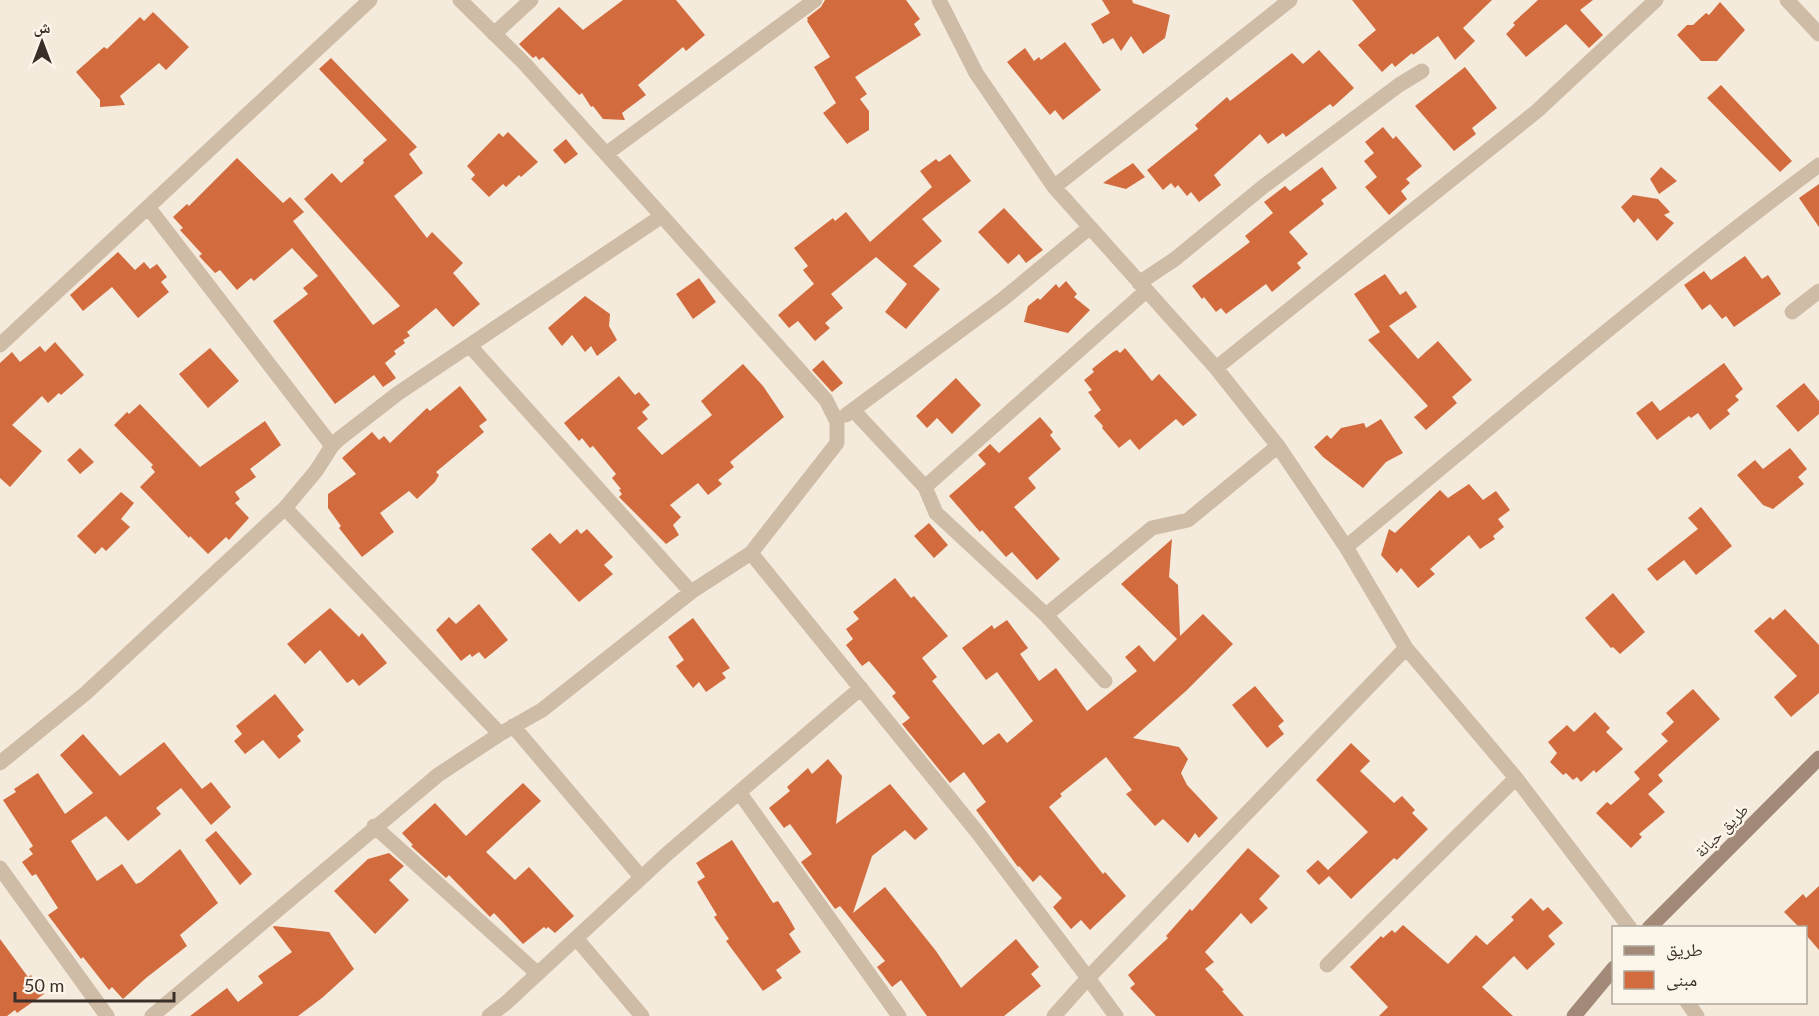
<svg xmlns="http://www.w3.org/2000/svg" width="1819" height="1016" font-family="Lato,'Noto Naskh Arabic',sans-serif">
  <style>
    .building { fill: #d26c3e }
    .lines { fill: none; stroke-linecap: round; stroke-linejoin: round }
    .street { stroke: #cfbca7; stroke-width: 15 }
    .secondary { stroke: #a38a78; stroke-width: 15 }
    .labels { text-anchor: middle; dominant-baseline: central; stroke-width: 5; stroke-linejoin: round; paint-order: stroke }
    .street-label { font-size: 16px; fill: #3a2f28; stroke: #fcf5ea }
  </style>
  <rect width="100%" height="100%" fill="#f5ebdd"/>
  <path class="building" d="M623 0H676L705 35 686 51 683 47 638 85 646 95 622 113 625 120 603 119 593 106 591 107 582 93 579 95 543 57 539 60 536 56 533 58 519 44 559 7 583 30Z
    M825 0H906L920 19 914 24 921 35 855 77 867 94 860 99 869 111V130L847 144 823 113 836 103 814 67 830 57 807 21 808 20 807 18 821 7Z
    M1102 0H1132L1133 3 1170 15 1165 38 1143 54 1131 36 1121 51 1113 38 1103 44 1091 24 1110 13Z
    M1352 0H1492L1463 28 1475 41 1455 60 1438 36 1413 55 1412 53 1395 67 1392 63 1382 72 1358 45 1376 30Z
    M1538 0H1593L1580 10 1603 35 1589 48 1566 24 1526 57 1506 34 1515 25 1513 23Z
    M1720 2 1745 30 1717 61H1701L1677 35 1687 25H1693L1706 13 1709 15Z
    M153 12 189 47 166 70 159 63 120 96 125 105 100 107V100L76 72 104 47 107 49 140 17 144 21Z
    M1065 42 1101 90 1063 120 1055 110 1050 115 1007 62 1025 48 1034 61 1039 57 1041 60Z
    M1319 50 1354 88 1333 107 1330 104 1286 137 1283 133 1268 144 1260 134 1214 175 1221 185 1199 202 1191 192 1187 196 1178 185 1175 188 1171 183 1163 190 1147 170 1198 129 1195 125 1227 97 1230 101 1292 53 1303 64Z
    M331 58 417 147 409 154 423 173 394 196 427 238 432 232 463 263 453 273 480 304 453 327 436 308 407 332 410 336 403 340 405 343 394 351 396 354 385 363 396 378 383 387 374 375 335 404 273 321 308 294 303 288 318 276 292 248 254 281 251 278 237 290 220 270 215 273 199 256 202 254 180 230 183 228 173 217 187 204 189 206 237 158 283 203 290 197 304 212 293 221 373 325 400 306 304 199 332 173 341 183 364 163 363 160 387 140 319 69Z
    M1465 67 1497 108 1472 128 1476 134 1454 151 1415 106Z
    M1721 85 1792 161 1780 172 1707 98Z
    M1383 127 1393 139 1396 136 1422 166 1406 179 1410 183 1401 191 1407 199 1389 215 1365 187 1377 177 1364 161 1374 153 1365 142Z
    M508 132 538 162 521 177 519 175 506 187 503 184 489 197 471 179 475 175 467 166 499 133 503 137Z
    M566 139 578 154 565 164 553 150Z
    M950 154 971 181 922 219 942 241 913 266 940 289 906 329 885 312 907 284 876 257 831 294 843 308 825 323 830 328 815 341 798 321 789 328 778 315 814 284 803 270 808 266 794 248 833 218 835 221 846 212 870 242 932 187 920 171 936 159 939 162Z
    M1133 163 1145 177 1126 189 1103 183Z
    M1322 167 1337 188 1321 200 1324 204 1289 232 1308 254 1297 263 1301 268 1272 292 1266 284 1226 314 1221 308 1216 312 1204 297 1202 299 1192 286 1250 242 1245 236 1273 213 1264 202 1285 186 1290 191Z
    M1661 167 1677 181 1659 194 1650 179Z
    M1819 184V227L1799 198Z
    M1633 195 1658 199 1670 212 1664 215 1674 223 1657 241 1638 218 1634 223 1621 207Z
    M1004 208 1043 250 1026 263 1019 254 1008 264 978 232Z
    M118 252 135 270 144 262 150 269 157 264 167 277 161 282 169 292 138 318 112 287 83 311 70 295Z
    M1745 256 1762 279 1768 275 1781 294 1734 327 1726 316 1722 319 1710 304 1702 310 1684 285 1704 271 1711 280Z
    M1385 274 1400 295 1406 291 1417 307 1389 326 1418 359 1438 341 1472 380 1452 397 1457 403 1426 430 1414 417 1428 406 1368 340 1380 332 1354 294Z
    M699 278 716 302 693 319 676 294Z
    M1066 281 1077 294 1074 297 1090 310 1068 333 1024 322 1028 306 1038 298 1040 300 1056 284 1059 288Z
    M585 296 610 314 609 326 617 340 597 356 591 346 585 352 572 335 562 346 548 328Z
    M55 342 84 375 61 395 59 393 48 403 42 396 12 425 42 451 10 487 0 478V363L12 352 20 362 40 346 45 352Z
    M210 348 239 381 208 408 179 374Z
    M1125 348 1152 381 1159 374 1197 415 1183 426 1176 419 1139 450 1130 439 1119 448 1102 428 1103 426 1094 416 1101 410 1088 392 1092 390 1084 380 1094 372 1092 369 1113 352 1117 350 1120 353Z
    M823 360 843 383 832 392 812 370Z
    M1724 363 1743 389 1735 396 1739 400 1727 410 1730 414 1710 430 1698 413 1691 418 1689 416 1657 440 1636 413 1652 401 1660 411Z
    M743 364 763 386 784 417 730 462 734 467 718 480 722 484 708 495 698 483 670 505 681 517 673 525 679 535 666 544 619 497 622 494 619 490 621 489 612 478 616 474 593 446 590 448 582 438 579 441 564 423 619 376 635 395 639 392 650 405 642 412 648 419 637 428 662 455 712 415 701 401Z
    M956 378 981 405 952 434 937 418 927 428 916 416Z
    M1804 383 1819 401V414L1798 432 1776 406Z
    M460 386 487 420 479 426 484 432 436 472 439 475 435 482 417 499 409 491 380 513 394 532 362 557 339 528 341 526 328 508V494L356 474 342 458 372 432 379 440 384 436 390 443 427 408 430 411Z
    M140 404 200 467 265 421 281 445 250 469 256 477 235 492 240 499 235 503 249 518 229 540 226 537 208 554 190 536 189 538 140 487 155 472 151 467 153 465 114 425 127 412 129 414Z
    M1040 417 1053 432 1050 435 1061 449 1028 478 1036 488 1014 507 1060 559 1037 580 1012 552 1006 557 982 530 980 532 949 496 986 464 978 455 990 444 999 453Z
    M1381 419 1403 453 1386 462 1363 488 1323 457 1314 447 1327 435 1331 439 1341 428 1364 423 1366 428Z
    M80 448 94 462 80 474 67 460Z
    M1790 448 1807 469 1798 477 1804 484 1773 509 1763 505 1737 475 1755 460 1763 469Z
    M1469 484 1483 500 1496 491 1510 510 1498 519 1504 527 1493 536 1495 539 1480 549 1469 535 1430 569 1435 574 1418 588 1401 568 1397 573 1381 555 1389 529 1395 533 1440 490 1448 498Z
    M121 492 134 503 121 519 130 527 106 551 102 547 95 554 77 536Z
    M1701 507 1732 546 1696 575 1684 560 1657 581 1647 569 1698 529 1688 518Z
    M929 523 948 545 934 558 914 536Z
    M577 529 581 534 587 529 613 557 604 565 613 574 579 602 531 549 550 533 560 544Z
    M1172 539 1169 577 1178 585 1180 636 1203 614 1233 644 1186 691 1133 738 1179 747 1188 759 1181 773 1187 785 1218 818 1199 838 1195 833 1188 843 1163 819 1155 826 1126 794 1132 790 1106 757 1060 794 1062 796 1049 807 1103 874 1105 872 1126 896 1090 930 1081 920 1071 929 1053 907 1062 898 1040 875 1033 882 1019 866 1018 867 976 810 986 802 964 772 950 783 902 724 910 718 892 696 896 693 869 661 862 666 846 645 853 639 846 629 859 619 853 612 895 578 911 598 914 596 948 636 922 658 937 677 932 681 983 745 999 733 1007 743 1033 721 997 672 986 680 962 648 992 625 994 629 1007 620 1028 648 1020 654 1039 681 1056 668 1087 711 1137 671 1125 657 1139 645 1154 662 1177 639 1121 584Z
    M1613 593 1645 632 1620 654 1613 647 1611 648 1585 618Z
    M479 604 508 640 485 659 479 652 472 657 470 654 461 661 436 630 449 617 456 624Z
    M330 608 359 637 362 633 387 663 359 686 353 679 347 683 320 650 305 664 287 644Z
    M1785 609 1819 645V693L1791 717 1774 697 1797 676 1754 631 1770 617 1773 620Z
    M693 618 730 668 722 673 726 678 706 692 699 682 693 688 676 666 684 660 668 637Z
    M1255 686 1284 721 1278 726 1284 734 1267 748 1232 705Z
    M1693 689 1720 719 1658 775 1663 781 1648 794 1665 812 1639 834 1642 837 1631 848 1596 813 1607 802 1611 805 1640 779 1634 772 1668 741 1661 734 1674 722 1666 713Z
    M275 694 304 730 297 736 301 741 279 759 263 740 245 754 234 741 242 734 236 726Z
    M1595 712 1610 728 1606 732 1623 749 1596 773 1594 770 1581 782 1577 777 1573 780 1566 773 1563 775 1550 762 1557 753 1548 742 1567 725 1574 732Z
    M83 734 120 776 164 742 202 789 211 782 231 807 211 825 181 788 156 808 161 814 128 841 106 816 71 841 97 881 122 864 136 884 141 882 180 849 218 903 180 935 187 946 146 978 123 999 112 987 109 990 83 957 81 959 48 915 58 908 36 874 32 876 22 862 33 854 29 849 33 846 3 800 16 792 14 789 38 773 65 814 93 793 60 755Z
    M1351 743 1370 761 1360 771 1394 803 1402 796 1415 810 1412 813 1428 829 1397 860 1394 858 1351 899 1329 876 1319 885 1306 871 1318 860 1328 870 1368 832 1316 780Z
    M828 759 842 776 836 824 890 784 928 829 915 840 905 830 872 856 853 913 885 887 936 951 961 988 1016 939 1039 967 1031 974 1041 986 1004 1016H927L901 980 892 987 877 967 885 961 840 906 835 909 801 862 812 854 790 824 784 828 769 808 790 791 787 787 808 768 812 774Z
    M523 783 541 801 486 852 515 880 529 867 574 916 555 933 548 927 546 929 544 927 523 944 494 913 490 917 449 875 446 878 411 846 413 845 402 833 435 803 466 836Z
    M216 831 252 874 240 885 205 840Z
    M732 840 773 903 778 901 790 920 795 929 789 934 801 952 776 970 782 978 763 991 726 941 729 939 714 917 717 915 697 882 705 877 696 863Z
    M1248 848 1280 876 1259 899 1268 908 1251 924 1241 913 1205 952 1214 962 1205 969 1224 990 1222 991 1244 1016H1156L1130 988 1135 984 1128 975 1168 938 1166 936 1190 909 1192 911Z
    M389 853 404 866 389 880 409 900 375 934 334 891 368 859Z
    M1819 886V950L1806 935V927H1799L1784 912 1803 894 1806 898Z
    M1531 898 1543 911 1548 907 1563 923 1548 936 1555 944 1527 970 1514 956 1482 987 1513 1016H1379L1388 1007 1350 967 1381 936 1383 938 1392 930 1395 933 1403 925 1448 964 1476 935 1487 945 1514 920 1511 917Z
    M274 926 329 932 354 969 322 998 298 1016H190L227 988 238 1002 263 983 258 976 292 952 273 927Z
    M0 939 28 977 31 975 44 994 17 1013 15 1010 7 1016H0Z"/>
  <g class="lines">
    <path class="street" d="M939 0 976 73 1054 187 1216 368 1278 446 1346 547 1406 648 1516 778 1630 928
      M1787 0 1819 34
      M494 34 531 0
      M606 154 815 0
      M1054 187 1290 0
      M148 207 332 446
      M662 216 826 400 837 422V443L751 553
      M1139 283 1175 259 1264 186 1399 85 1422 71
      M1792 312 1819 291
      M0 345 370 0
      M470 346 691 592
      M1216 368 1537 111 1656 0
      M853 410 925 487 1146 291
      M846 415 1003 299 1089 228
      M925 487 936 513 1046 615 1105 681
      M285 508 500 734
      M1346 547C1502 418 1656 286 1819 165
      M1046 615 1152 528 1188 520 1278 446
      M513 726 641 877
      M0 763 86 693 285 508 316 471 332 446 339 439 397 394 662 216 524 63 460 0
      M739 792 899 1016
      M374 826 537 973
      M0 868 107 1016
      M576 938 642 1016
      M1327 965 1516 778
      M1687 1002 1697 1016
      M152 1016 438 775 500 734 542 710 691 592 751 553 978 833 1088 978 1054 1016
      M489 1016 506 1003 668 853 861 688
      M1116 1016 1088 978 1406 648"/>
    <path class="secondary" d="M1649 928 1819 758
      M1574 1016 1614 968"/>
  </g>
  <g class="labels">
    <g class="street-label">
      <text transform="translate(1721 830) rotate(-45)">طريق حبانة</text>
    </g>
  </g>
  <rect x="1612" y="926" width="195" height="78" fill="#fcf5ea" stroke="#aea69c" stroke-width="1.5"/>
  <rect x="1624" y="946" width="30" height="9" fill="#a38a78" stroke="#aea69c" stroke-width="1.5"/>
  <text x="1666" y="956" font-size="18" fill="#3a2f28">طريق</text>
  <rect x="1624" y="971" width="30" height="18" fill="#d26c3e" stroke="#aea69c" stroke-width="1.5"/>
  <text x="1666" y="986" font-size="18" fill="#3a2f28">مبنى</text>
  <g transform="translate(42 42)" stroke="#fcf5ea" stroke-width="4.5" paint-order="stroke">
  <path d="M0-4.5L10 22L0 15L-10 22Z" fill="#3a2f28"/>
  <text y="-9" font-size="16" font-weight="bold" text-anchor="middle" fill="#3a2f28">ش</text>
  </g>
  <path d="M15 992v9h159v-9" fill="none" stroke="#3a2f28" stroke-width="3"/>
  <text x="24" y="992" font-size="18" fill="#3a2f28" stroke="#fcf5ea" stroke-width="4.5" paint-order="stroke">50 m</text>
</svg>
